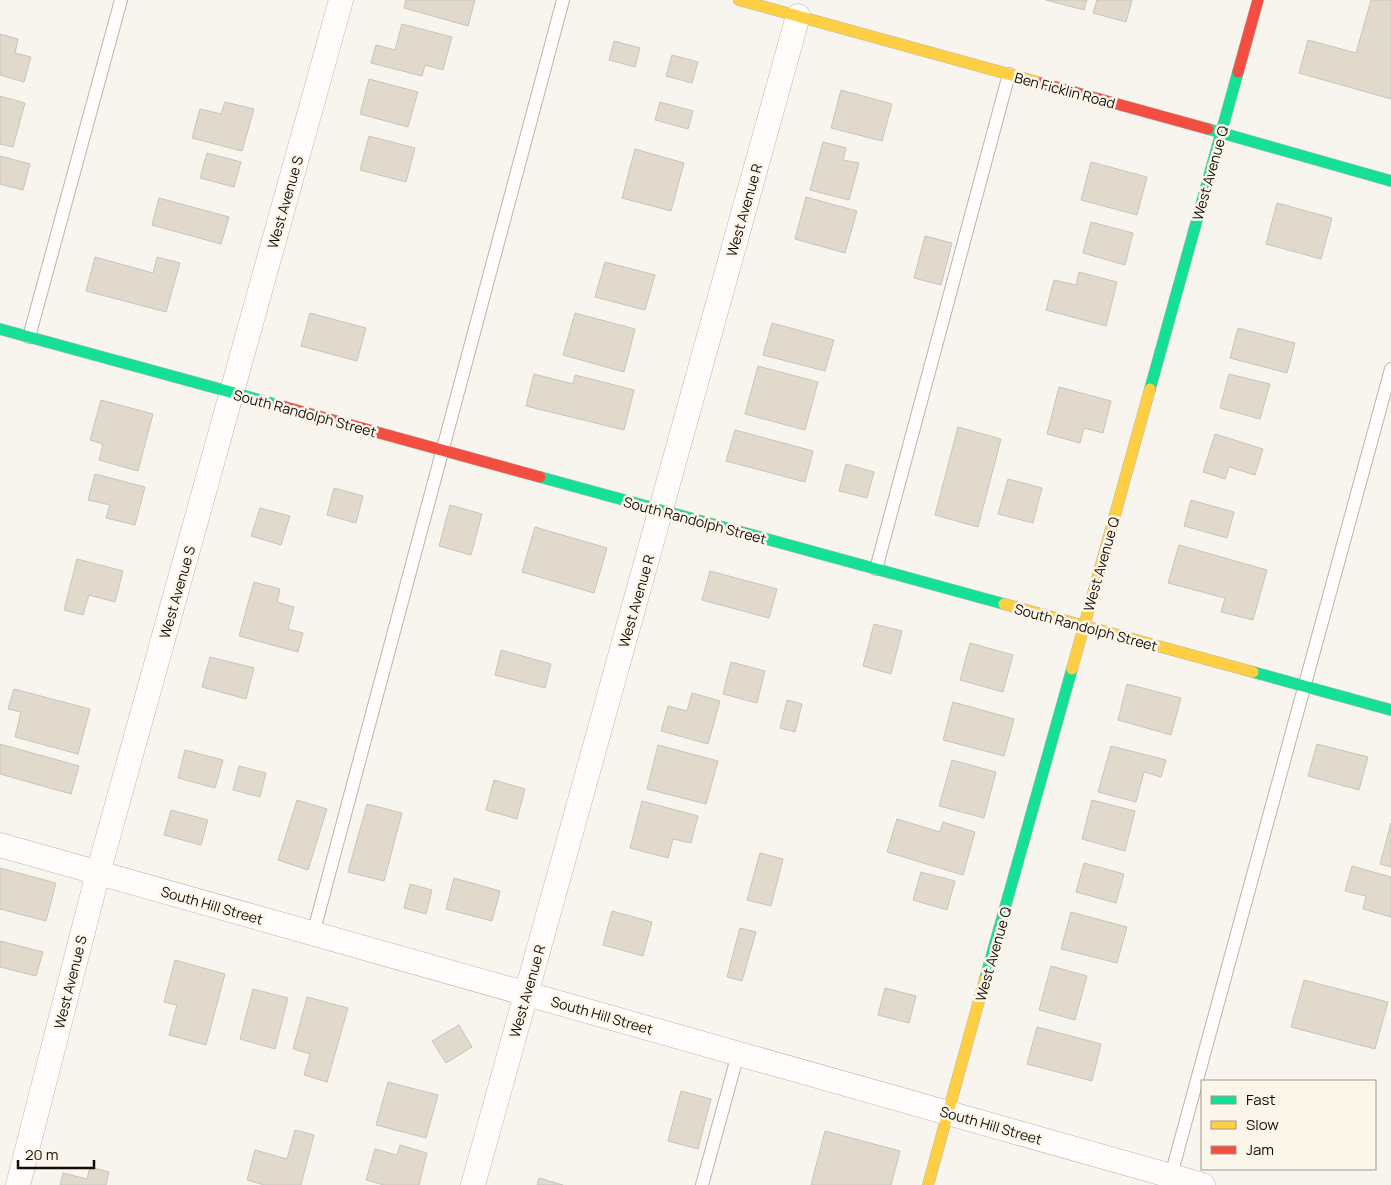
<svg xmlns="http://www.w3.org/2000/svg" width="1391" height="1185" font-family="Manrope,sans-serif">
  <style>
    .building { fill: #e1d9cc; stroke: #c8c4bc }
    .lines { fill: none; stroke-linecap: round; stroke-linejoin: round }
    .lane-casing { stroke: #bab5ad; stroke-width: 14 }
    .street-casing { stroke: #bab5ad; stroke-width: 25 }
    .fast-casing { stroke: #bab5ad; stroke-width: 12 }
    .slow-casing { stroke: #bab5ad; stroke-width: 12 }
    .jam-casing { stroke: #bab5ad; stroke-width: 12 }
    .lane { stroke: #fefdfc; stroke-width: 12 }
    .street { stroke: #fefdfc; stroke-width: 24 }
    .fast { stroke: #16e098; stroke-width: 11 }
    .slow { stroke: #ffcf43; stroke-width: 11 }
    .jam { stroke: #f24e42; stroke-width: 11 }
    .labels { text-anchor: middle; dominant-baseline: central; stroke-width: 5; stroke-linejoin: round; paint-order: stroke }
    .street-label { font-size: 14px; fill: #130d05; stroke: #fcf5ea }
  </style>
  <rect width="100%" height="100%" fill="#f8f4ee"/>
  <path class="building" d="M406 0H475L468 26 404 8Z
    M1046 0H1087L1084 10Z
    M1097 0H1132L1126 22 1093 13Z
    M1371 0H1391V99L1299 73 1308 40 1356 53Z
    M402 24 452 37 443 70 425 65 422 76 371 63 376 45 395 50Z
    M0 34 18 39 15 53 31 57 24 82 0 75Z
    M614 41 640 48 635 67 609 60Z
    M672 55 698 62 692 83 666 76Z
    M369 79 418 92 408 127 360 114Z
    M841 90 892 104 882 141 831 128Z
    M0 96 25 103 13 147 0 144Z
    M225 102 254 109 242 151 192 138 200 109 221 114Z
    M660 102 693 111 688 129 655 120Z
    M369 136 415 148 406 182 360 170Z
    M823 142 846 148 843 160 859 163 849 200 810 190Z
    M635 149 684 163 671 211 622 198Z
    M207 153 241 162 234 187 200 178Z
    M0 156 30 164 23 190 0 184Z
    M1091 162 1147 177 1137 215 1081 200Z
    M806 197 857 211 845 253 795 239Z
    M159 198 229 217 221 244 152 225Z
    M1277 203 1332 218 1321 259 1266 244Z
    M1091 222 1133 233 1125 265 1083 253Z
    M925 236 952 243 941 285 914 278Z
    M95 257 153 273 157 257 180 263 166 312 86 291Z
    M605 262 655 275 645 310 595 297Z
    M1079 272 1117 282 1106 326 1046 310 1054 280 1076 285Z
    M310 313 366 328 357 361 301 346Z
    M575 313 635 329 624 372 563 355Z
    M772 323 834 340 825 371 763 355Z
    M1238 328 1295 343 1287 373 1230 358Z
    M758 366 818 382 805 430 745 414Z
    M534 374 573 384 575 375 634 390 624 430 526 406Z
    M1229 374 1270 384 1260 419 1220 408Z
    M1059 387 1111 401 1103 433 1084 428 1080 443 1047 434Z
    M101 400 153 414 138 471 99 460 103 444 90 440Z
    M958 427 1001 439 978 527 935 515Z
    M735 430 813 451 805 482 726 461Z
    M1215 434 1263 449 1255 475 1229 467 1225 479 1203 472Z
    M846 464 874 472 867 498 839 491Z
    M95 474 145 487 135 525 106 518 110 505 88 500Z
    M1008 479 1042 488 1033 523 998 514Z
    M334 488 363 496 356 523 327 515Z
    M1191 500 1234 512 1227 538 1184 526Z
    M450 505 482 514 471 555 439 546Z
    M260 508 290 516 281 545 251 536Z
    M535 527 607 548 594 593 522 572Z
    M1179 545 1267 570 1253 620 1221 612 1225 598 1168 583Z
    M77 559 123 571 115 602 89 595 83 615 64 610Z
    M710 571 777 589 769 618 702 600Z
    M254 582 280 589 277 602 294 607 288 629 303 633 298 652 239 636Z
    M874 624 902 631 891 674 863 666Z
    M970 643 1013 655 1003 692 960 680Z
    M501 650 551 664 545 688 495 675Z
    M210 657 254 668 246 699 202 687Z
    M731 662 765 671 757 703 723 694Z
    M1127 684 1181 698 1171 735 1118 720Z
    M14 689 90 709 78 754 15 737 21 712 8 709Z
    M692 693 720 701 708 744 661 731 668 706 687 711Z
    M787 700 802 704 795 732 780 728Z
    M953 702 1014 719 1004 756 943 740Z
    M0 744 79 766 71 794 0 774Z
    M1317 744 1368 757 1359 790 1308 776Z
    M658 745 718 761 706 804 647 789Z
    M1111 746 1166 760 1161 777 1144 772 1136 802 1098 792Z
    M185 750 223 760 215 788 178 778Z
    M952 760 996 772 984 818 939 806Z
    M239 766 266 773 260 797 233 790Z
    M494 780 525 789 517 819 486 810Z
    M297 800 327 809 308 870 278 860Z
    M1092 800 1135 811 1125 851 1082 839Z
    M642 801 698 816 691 843 673 839 668 858 630 848Z
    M367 804 402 813 384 881 348 872Z
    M171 810 208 820 201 845 164 835Z
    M897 819 940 832 943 822 975 832 963 875 887 852Z
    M1391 823V867L1380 864Z
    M760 853 783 859 771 906 747 900Z
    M1084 863 1124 874 1116 903 1076 892Z
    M1352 866 1391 877V917L1363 909 1366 896 1345 891Z
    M0 868 56 883 46 921 0 909Z
    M921 872 955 881 947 910 913 900Z
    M454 878 500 891 492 921 446 909Z
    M410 884 432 890 426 914 404 908Z
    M612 911 652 922 643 956 603 945Z
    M1071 912 1127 927 1117 963 1061 949Z
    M740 928 756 932 742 981 727 977Z
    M0 941 43 952 36 976 0 967Z
    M175 960 225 974 206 1045 169 1035 177 1005 164 1002Z
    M1051 966 1087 976 1075 1020 1039 1010Z
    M1304 980 1388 1002 1375 1049 1291 1027Z
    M885 988 916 996 909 1023 878 1015Z
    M253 989 288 998 275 1049 240 1039Z
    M307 997 348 1008 327 1082 304 1075 310 1054 293 1049Z
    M459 1025 472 1047 446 1063 432 1041Z
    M1037 1027 1101 1044 1092 1081 1027 1064Z
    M388 1082 438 1095 426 1138 376 1125Z
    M681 1091 711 1099 698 1149 668 1141Z
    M295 1130 314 1135 301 1185H264L247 1180 255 1150 287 1159Z
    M825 1131 900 1151 891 1185H811Z
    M400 1145 427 1153 419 1185H384L366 1180 375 1149 397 1155Z
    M90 1167 109 1172 106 1185H60L63 1173 87 1179Z
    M539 1178 563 1185H537Z"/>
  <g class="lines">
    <g class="lane-casing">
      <path id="lane" d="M29 337 121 0
        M876 569 1009 74
        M313 934 563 0
        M1170 1179 1391 369
        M702 1185 738 1054"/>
    </g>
    <g class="street-casing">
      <path id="street" d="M0 845 1203 1185
        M18 1185 98 873 341 0
        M473 1185 798 16"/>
    </g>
    <g class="fast-casing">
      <path id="fast" d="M1208 129 1391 181
        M0 329 285 407
        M1150 389 1238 72
        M540 477 1004 604
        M1253 672 1391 710
        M985 979 1072 669"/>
    </g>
    <g class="slow-casing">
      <path id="slow" d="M739 0 1041 83
        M1004 604 1253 672
        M1072 669 1150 389
        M928 1185 985 979"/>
    </g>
    <g class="jam-casing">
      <path id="jam" d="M1238 72 1258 0
        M1041 83 1208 129
        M285 407 540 477"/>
    </g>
    <use href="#lane" class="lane"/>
    <use href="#street" class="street"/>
    <use href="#fast" class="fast"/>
    <use href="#slow" class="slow"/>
    <use href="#jam" class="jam"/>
  </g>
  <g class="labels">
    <g class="street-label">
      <text transform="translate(1065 90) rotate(15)">Ben Ficklin Road</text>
      <text transform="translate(1210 173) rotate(-74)">West Avenue Q</text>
      <text transform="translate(285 202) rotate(-74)">West Avenue S</text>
      <text transform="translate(744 210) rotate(-74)">West Avenue R</text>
      <text transform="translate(305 413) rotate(15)">South Randolph Street</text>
      <text transform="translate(695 520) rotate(15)">South Randolph Street</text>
      <text transform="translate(1101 564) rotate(-74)">West Avenue Q</text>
      <text transform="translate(177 592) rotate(-74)">West Avenue S</text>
      <text transform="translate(636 601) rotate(-74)">West Avenue R</text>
      <text transform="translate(1086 627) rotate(15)">South Randolph Street</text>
      <text transform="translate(212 905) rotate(16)">South Hill Street</text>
      <text transform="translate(993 954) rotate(-74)">West Avenue Q</text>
      <text transform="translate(70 982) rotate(-76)">West Avenue S</text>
      <text transform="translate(527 991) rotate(-74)">West Avenue R</text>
      <text transform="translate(602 1015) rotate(16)">South Hill Street</text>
      <text transform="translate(991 1125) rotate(16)">South Hill Street</text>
    </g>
  </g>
  <rect x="1201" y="1080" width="175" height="90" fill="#fcf5ea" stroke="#9f988e"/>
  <rect x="1211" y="1096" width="25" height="8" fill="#16e098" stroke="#9f988e"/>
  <text x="1246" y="1105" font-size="15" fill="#130d05">Fast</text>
  <rect x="1211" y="1121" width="25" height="8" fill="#ffcf43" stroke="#9f988e"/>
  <text x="1246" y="1130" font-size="15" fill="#130d05">Slow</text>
  <rect x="1211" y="1146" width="25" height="8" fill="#f24e42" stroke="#9f988e"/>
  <text x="1246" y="1155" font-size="15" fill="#130d05">Jam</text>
  <path d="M18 1160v8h76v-8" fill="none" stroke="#130d05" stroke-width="2.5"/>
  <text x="25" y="1160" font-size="15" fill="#130d05" stroke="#fcf5ea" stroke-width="4" paint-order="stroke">20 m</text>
</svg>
